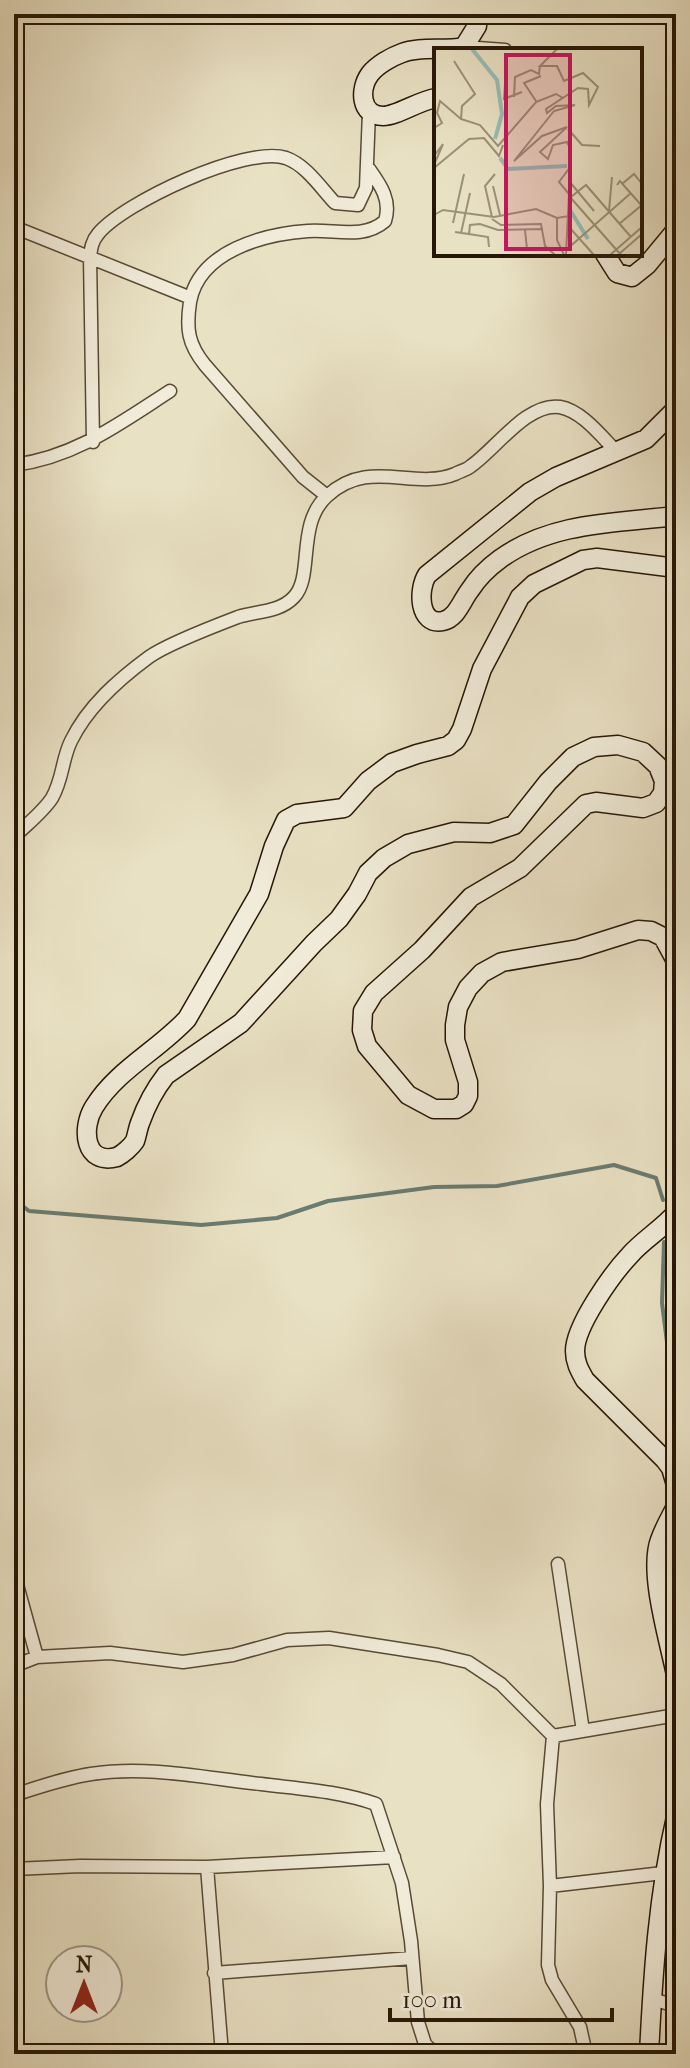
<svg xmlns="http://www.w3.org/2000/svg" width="690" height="2068" font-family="'IM FELL French Canon',serif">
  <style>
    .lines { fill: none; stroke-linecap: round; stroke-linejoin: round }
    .stream { stroke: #6a7b70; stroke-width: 4 }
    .street-casing { stroke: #584a36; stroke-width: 15 }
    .secondary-casing { stroke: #271706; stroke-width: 21 }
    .street { stroke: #f1ecd9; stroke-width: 12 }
    .secondary { stroke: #f1ecd9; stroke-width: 18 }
    .inset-river { fill: none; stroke: #97bdb6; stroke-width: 4 }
    .inset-road { fill: none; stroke: #9b9078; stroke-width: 2 }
    .view { fill: #c2185b; fill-opacity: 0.15; stroke: #c2185b; stroke-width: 4 }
    .inset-edge { fill: none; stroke: #271706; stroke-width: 4 }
  </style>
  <rect width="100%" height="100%" fill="#e9e1c4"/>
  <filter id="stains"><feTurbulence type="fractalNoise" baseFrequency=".0025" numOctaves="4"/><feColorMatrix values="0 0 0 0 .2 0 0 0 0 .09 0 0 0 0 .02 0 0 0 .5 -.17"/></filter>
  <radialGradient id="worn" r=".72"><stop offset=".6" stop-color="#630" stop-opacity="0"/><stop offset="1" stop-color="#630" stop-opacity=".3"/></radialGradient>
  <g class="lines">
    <path class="stream" d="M14 1199 29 1211 201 1225 277 1218 328 1201 434 1187 497 1186 614 1165 656 1178 663 1200
      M664 1242 662 1303 676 1413
      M676 1555V1620"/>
    <g class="street-casing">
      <path id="street" d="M464 47 505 50
        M14 227 191 298
        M93 442 90 257C91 248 92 241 98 234 123 203 246 145 286 158 306 165 321 188 335 203L358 205 366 188 369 112
        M14 465C75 457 119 424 170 391
        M327 496 303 477 205 365C188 344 186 329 190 302 199 251 264 234 308 231 335 229 363 240 385 221 392 199 379 183 367 166
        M14 837C26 825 43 812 52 798 63 779 62 759 71 741 88 706 119 679 149 657 166 645 217 625 238 617 256 611 279 613 294 597 314 576 296 524 327 496 369 457 413 491 455 474 460 471 467 470 471 466 495 450 527 402 560 407 582 411 601 436 616 451
        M558 1564 583 1731
        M14 1574 37 1657
        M14 1666 37 1657 110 1653 183 1662 233 1655 287 1640 329 1638 438 1655 468 1662 501 1684 553 1736
        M553 1736 547 1804 550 1886 548 1965 552 1980 580 2027 586 2054
        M553 1736 676 1715
        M14 1795C39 1787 64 1778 91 1774 147 1765 205 1778 261 1784 300 1789 339 1791 376 1804L402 1883 411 1941 418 2022 425 2044 435 2054
        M207 1867 222 2054
        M14 1869 80 1866 207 1867 394 1857
        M550 1886 663 1873
        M214 1973 412 1958
        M652 1999 676 2006
        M673 2054 676 2051"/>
    </g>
    <g class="secondary-casing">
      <path id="secondary" d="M436 98C418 101 397 116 383 116 360 116 359 89 370 74 377 65 391 57 402 53 420 46 444 51 464 47L477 26V14
        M605 254 617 273 632 277 647 265 676 230
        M676 409 646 439 556 477 530 492 427 575C418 589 418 626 443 621 457 618 462 600 470 590 477 579 489 567 500 559 551 522 615 523 676 516
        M676 568 597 558 583 560 534 584 520 597 482 669 462 729 456 740 448 746 417 754 392 763 368 781 344 808 297 814 286 820 274 846 259 894 187 1019C157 1051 117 1070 94 1107 81 1128 84 1166 117 1157 123 1154 131 1147 135 1141 137 1135 138 1128 140 1123 146 1106 155 1089 166 1075L241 1023 314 943 339 919 357 894 368 873 384 858 408 844 454 832 490 833 514 825 548 782 573 757 594 747 618 745 643 752 658 766 664 781 663 793 656 803 643 808 596 802 586 804 520 868 471 897 422 950 374 993 363 1011 362 1030 367 1046 408 1095 434 1109H456L464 1104 468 1096V1082L455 1040V1025L458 1007 468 988 482 973 502 962 578 949 638 930 651 931 663 937 676 961
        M676 1213C662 1229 643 1240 630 1255 612 1274 575 1326 575 1351 575 1363 580 1371 585 1380L665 1460 671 1468 676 1485
        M676 1500V1506C671 1517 664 1528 660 1540 648 1572 669 1640 676 1675
        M649 2054C653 1974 658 1895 676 1817"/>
    </g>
    <use href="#street" class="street"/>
    <use href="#secondary" class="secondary"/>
  </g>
  <g transform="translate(434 48)">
    <rect width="208" height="208" fill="#e9e1c4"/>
    <path class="inset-river" d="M38 1 63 32 68 66 61 91M66 110 74 121 133 118M136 162 154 191"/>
    <path class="inset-road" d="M123 1 106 18H123L130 33 149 25 164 39 155 57 154 41 144 40 112 61 113 65 122 58 141 57 120 63 80 113 108 88 133 79 106 104 114 111 119 97 133 94 136 100 137 118 125 134 135 146 132 207M20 13 41 46 28 58 27 71 46 77 64 98 102 54 122 46 129 50M72 23 70 51 88 44M80 49 81 29 97 22 105 26 106 18M102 53 90 35 107 28M0 80 8 75 3 65 6 53 27 71M134 81 148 97 166 98M0 108 9 96 0 117M0 120 35 91 50 90 65 108 69 97M135 133 160 163M188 136 200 126 208 136M183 137 186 133 208 158M59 138 66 167M136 149 187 207M137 149 152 137 197 189M175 163 178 129M0 167 9 162 60 169 102 161 123 170 135 168M58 169 51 138 61 126M123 170V192L130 207M58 171 67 177 107 176 111 198 121 207M19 175 30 126M185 176 208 157M135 179 160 207M91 182 93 201 112 200M21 184 35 186 36 177 46 176 64 182 109 181M27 185 36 145M35 186 54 189 55 199M132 202 197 145M185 206 208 186M176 207 208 179"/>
    <path class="view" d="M72 7H136V201H72Z"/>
    <rect width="208" height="208" class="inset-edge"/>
  </g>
  <rect width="690" height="2068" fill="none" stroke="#e9e1c4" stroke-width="48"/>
  <rect x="16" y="16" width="658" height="2036" fill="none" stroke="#271706" stroke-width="4"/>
  <rect x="24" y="24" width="642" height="2020" fill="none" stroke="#271706" stroke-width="2"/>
  <g transform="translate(84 1984)"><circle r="38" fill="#f1ecd9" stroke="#a09785" stroke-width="2"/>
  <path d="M0-6L14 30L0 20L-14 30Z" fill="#8f2418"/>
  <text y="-12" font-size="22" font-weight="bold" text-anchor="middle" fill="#271706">N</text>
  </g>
  <path d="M390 2008v12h222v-12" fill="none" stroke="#271706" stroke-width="4"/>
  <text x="402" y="2008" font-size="24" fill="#271706" stroke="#f1ecd9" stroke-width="6" paint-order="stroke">100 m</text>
  <rect width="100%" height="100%" filter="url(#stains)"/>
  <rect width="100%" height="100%" fill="url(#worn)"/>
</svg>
